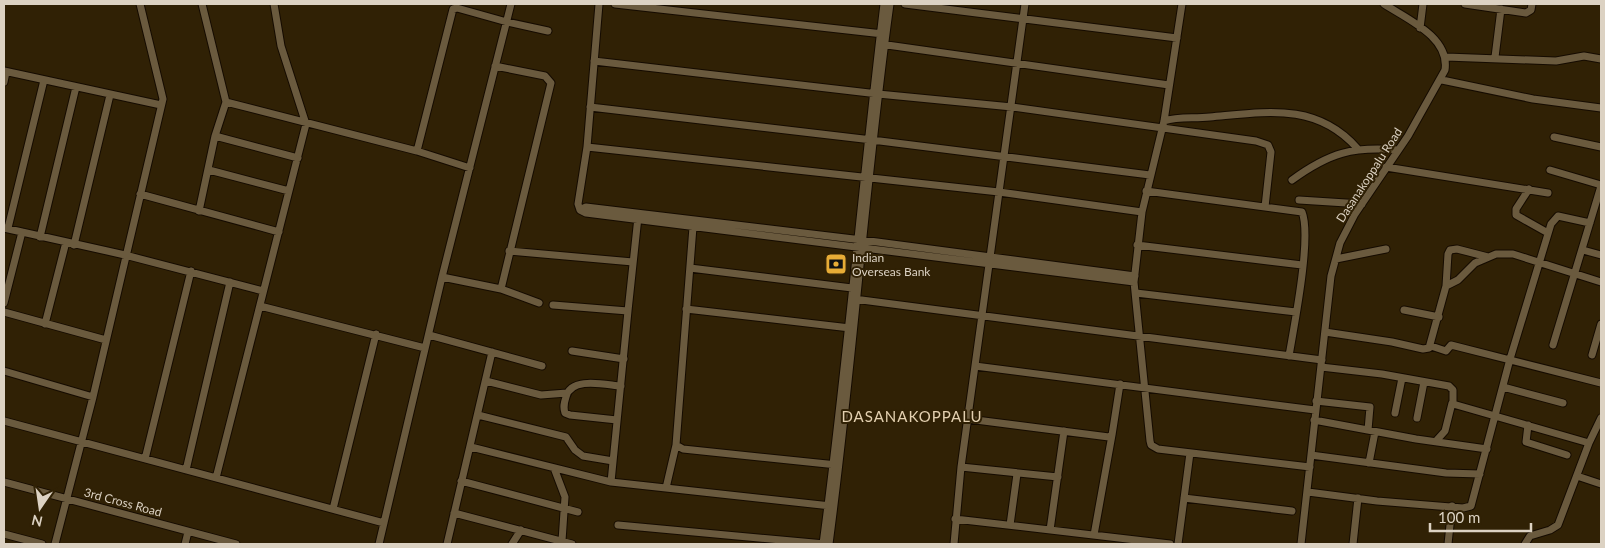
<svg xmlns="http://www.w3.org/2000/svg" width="1605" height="548" font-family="Lato,sans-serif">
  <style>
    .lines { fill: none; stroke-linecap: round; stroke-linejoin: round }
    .minor-casing { stroke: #150b00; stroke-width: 9 }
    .minor { stroke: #6a5a3e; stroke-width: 7 }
    .labels { text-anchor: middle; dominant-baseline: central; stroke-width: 4; stroke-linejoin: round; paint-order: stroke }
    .street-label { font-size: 12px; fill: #dcd2c3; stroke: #302105 }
    .poi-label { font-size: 12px; fill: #dcd2c3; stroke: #302105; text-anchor: start }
    .quarter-label { font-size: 15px; letter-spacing: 1px; fill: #e3d0b0; stroke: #302105 }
  </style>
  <rect width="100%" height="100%" fill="#302105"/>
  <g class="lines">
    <g class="minor-casing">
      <path id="minor" d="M599 4 587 147 578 204 580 210 586 213 1134 282
        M615 4 883 34
        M905 4 1177 38
        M1182 4 1164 121 1142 212 1134 282 1150 441 1151 445 1158 449 1310 467
        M1465 4 1526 13 1531 10 1532 4
        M1420 28 1423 4
        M880 44 1169 85
        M1446 57 1556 61 1584 56 1601 59
        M1495 57 1501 9
        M594 61 878 94 1012 107 1256 141 1268 145 1271 152 1265 207
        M495 66 545 76 551 83 501 289
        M4 71 161 105
        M1442 80 1533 99 1601 108
        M4 82 6 72
        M226 102 417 151 470 168
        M590 107 872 140 1150 175
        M1164 121C1179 116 1194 119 1210 117 1266 112 1316 102 1357 148
        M215 136 298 158
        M1554 137 1601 147
        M587 147 999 192 1142 212
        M417 151 453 9 457 8 507 22 548 31
        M1386 167 1548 193
        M209 170 289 191
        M1550 170 1601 185
        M1292 180C1329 153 1353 146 1398 150
        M1529 189 1516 209V215L1548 233
        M1146 191 1302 212C1312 237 1294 326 1289 356
        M140 194 279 232
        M1299 200 1362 204
        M580 210 586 207 862 240 1135 276
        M199 211 215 136 226 102 202 4
        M693 227 676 445 683 449 837 465
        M4 228 125 255 263 291
        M8 228 44 80
        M40 237 76 87
        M74 245 110 95
        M1137 245 1302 265
        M1583 250 1601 255
        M509 251 633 262
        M1336 259 1386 249
        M690 268 852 288
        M442 277 501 289 539 303
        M1446 286 1448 254 1450 250 1457 249 1488 257
        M1136 293 1296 312
        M854 299 1322 360
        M4 303 22 232
        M553 305 628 311 638 217
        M260 306 425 348
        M686 309 850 328
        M1404 310 1439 317
        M4 312 106 340
        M45 324 66 242
        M1325 332 1392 342 1423 349 1429 348 1446 286 1458 280 1475 263 1496 254H1513L1601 282
        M429 335 542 366
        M1553 345 1601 186
        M1431 346 1446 351 1451 345 1601 383
        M572 351 624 359
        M1592 355 1601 324
        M975 366 1315 410
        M1321 367 1382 374 1449 386 1453 390V404L1589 443
        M4 371 93 397
        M486 381 541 395 567 393
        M1503 387 1563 403
        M1316 401 1370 407 1368 430
        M1395 413 1402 378
        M478 415 566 437 575 450 583 456 613 461
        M1417 418 1424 382
        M968 419 1109 437 1112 435 1120 384
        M617 420 570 415 565 413C563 407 564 403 566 397 571 376 606 385 621 386
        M1314 420 1416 439 1487 449
        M4 421 384 523
        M1528 425 1526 442 1567 455
        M1436 441 1445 431 1452 403
        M471 447 611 482 831 506
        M1311 455 1446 473 1480 474
        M145 459 191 271
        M1369 463 1375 432
        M961 467 1058 477
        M554 468 565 497 562 541
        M186 470 230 282
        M1577 476 1601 484
        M216 478 306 124 281 46 274 4
        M461 481 578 512
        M4 482 236 544
        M611 482 628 311
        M666 488 676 445
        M1308 492 1377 501 1463 508 1471 506 1510 359 1551 224 1558 216 1590 223
        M1184 498 1292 511
        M333 509 376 334
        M454 513 572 544
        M955 519 1170 544
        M618 525 825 544
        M1010 525 1017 474
        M1050 530 1064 431
        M4 534 42 544
        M1094 535 1112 435
        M55 544 93 397 163 99 140 4
        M185 544 188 532
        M379 544 442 277 511 4
        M447 544 492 352
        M512 544 521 530
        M823 544C847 365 862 184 884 4
        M829 544C853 365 865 183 890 4
        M954 544 961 467 1025 4
        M1178 544 1190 453
        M1301 544 1331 276 1340 243 1355 214 1408 136 1445 70C1450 37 1407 19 1384 4
        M1353 544 1358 498
        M1448 544 1452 506
        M1525 544 1530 536 1550 530 1558 525 1589 443 1601 418"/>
    </g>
    <use href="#minor" class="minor"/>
  </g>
  <defs>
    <g id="bank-square" transform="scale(1.125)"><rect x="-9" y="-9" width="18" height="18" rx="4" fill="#e7ac36" stroke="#302105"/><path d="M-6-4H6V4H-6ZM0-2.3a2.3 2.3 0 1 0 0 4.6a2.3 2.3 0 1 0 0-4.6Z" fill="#111"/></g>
  </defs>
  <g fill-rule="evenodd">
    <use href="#bank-square" x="836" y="264"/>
  </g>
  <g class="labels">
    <g class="street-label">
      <text transform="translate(1369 175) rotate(-57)">Dasanakoppalu Road</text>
      <text transform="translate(123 502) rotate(15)">3rd Cross Road</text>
    </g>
    <g class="poi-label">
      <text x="852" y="257">Indian<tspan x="852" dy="14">Overseas Bank</tspan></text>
    </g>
    <g class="quarter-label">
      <text x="912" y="416">DASANAKOPPALU</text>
    </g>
  </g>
  <rect width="1605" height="548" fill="none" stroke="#dcd2c3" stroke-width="10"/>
  <g transform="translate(40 508) rotate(193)" stroke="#302105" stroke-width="4" paint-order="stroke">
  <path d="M0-4L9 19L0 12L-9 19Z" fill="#dcd2c3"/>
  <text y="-8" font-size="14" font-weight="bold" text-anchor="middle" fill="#dcd2c3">N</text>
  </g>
  <path d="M1430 523v8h101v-8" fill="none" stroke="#dcd2c3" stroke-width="2.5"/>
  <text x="1438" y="523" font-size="15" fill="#dcd2c3" stroke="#302105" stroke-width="4" paint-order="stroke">100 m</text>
</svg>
